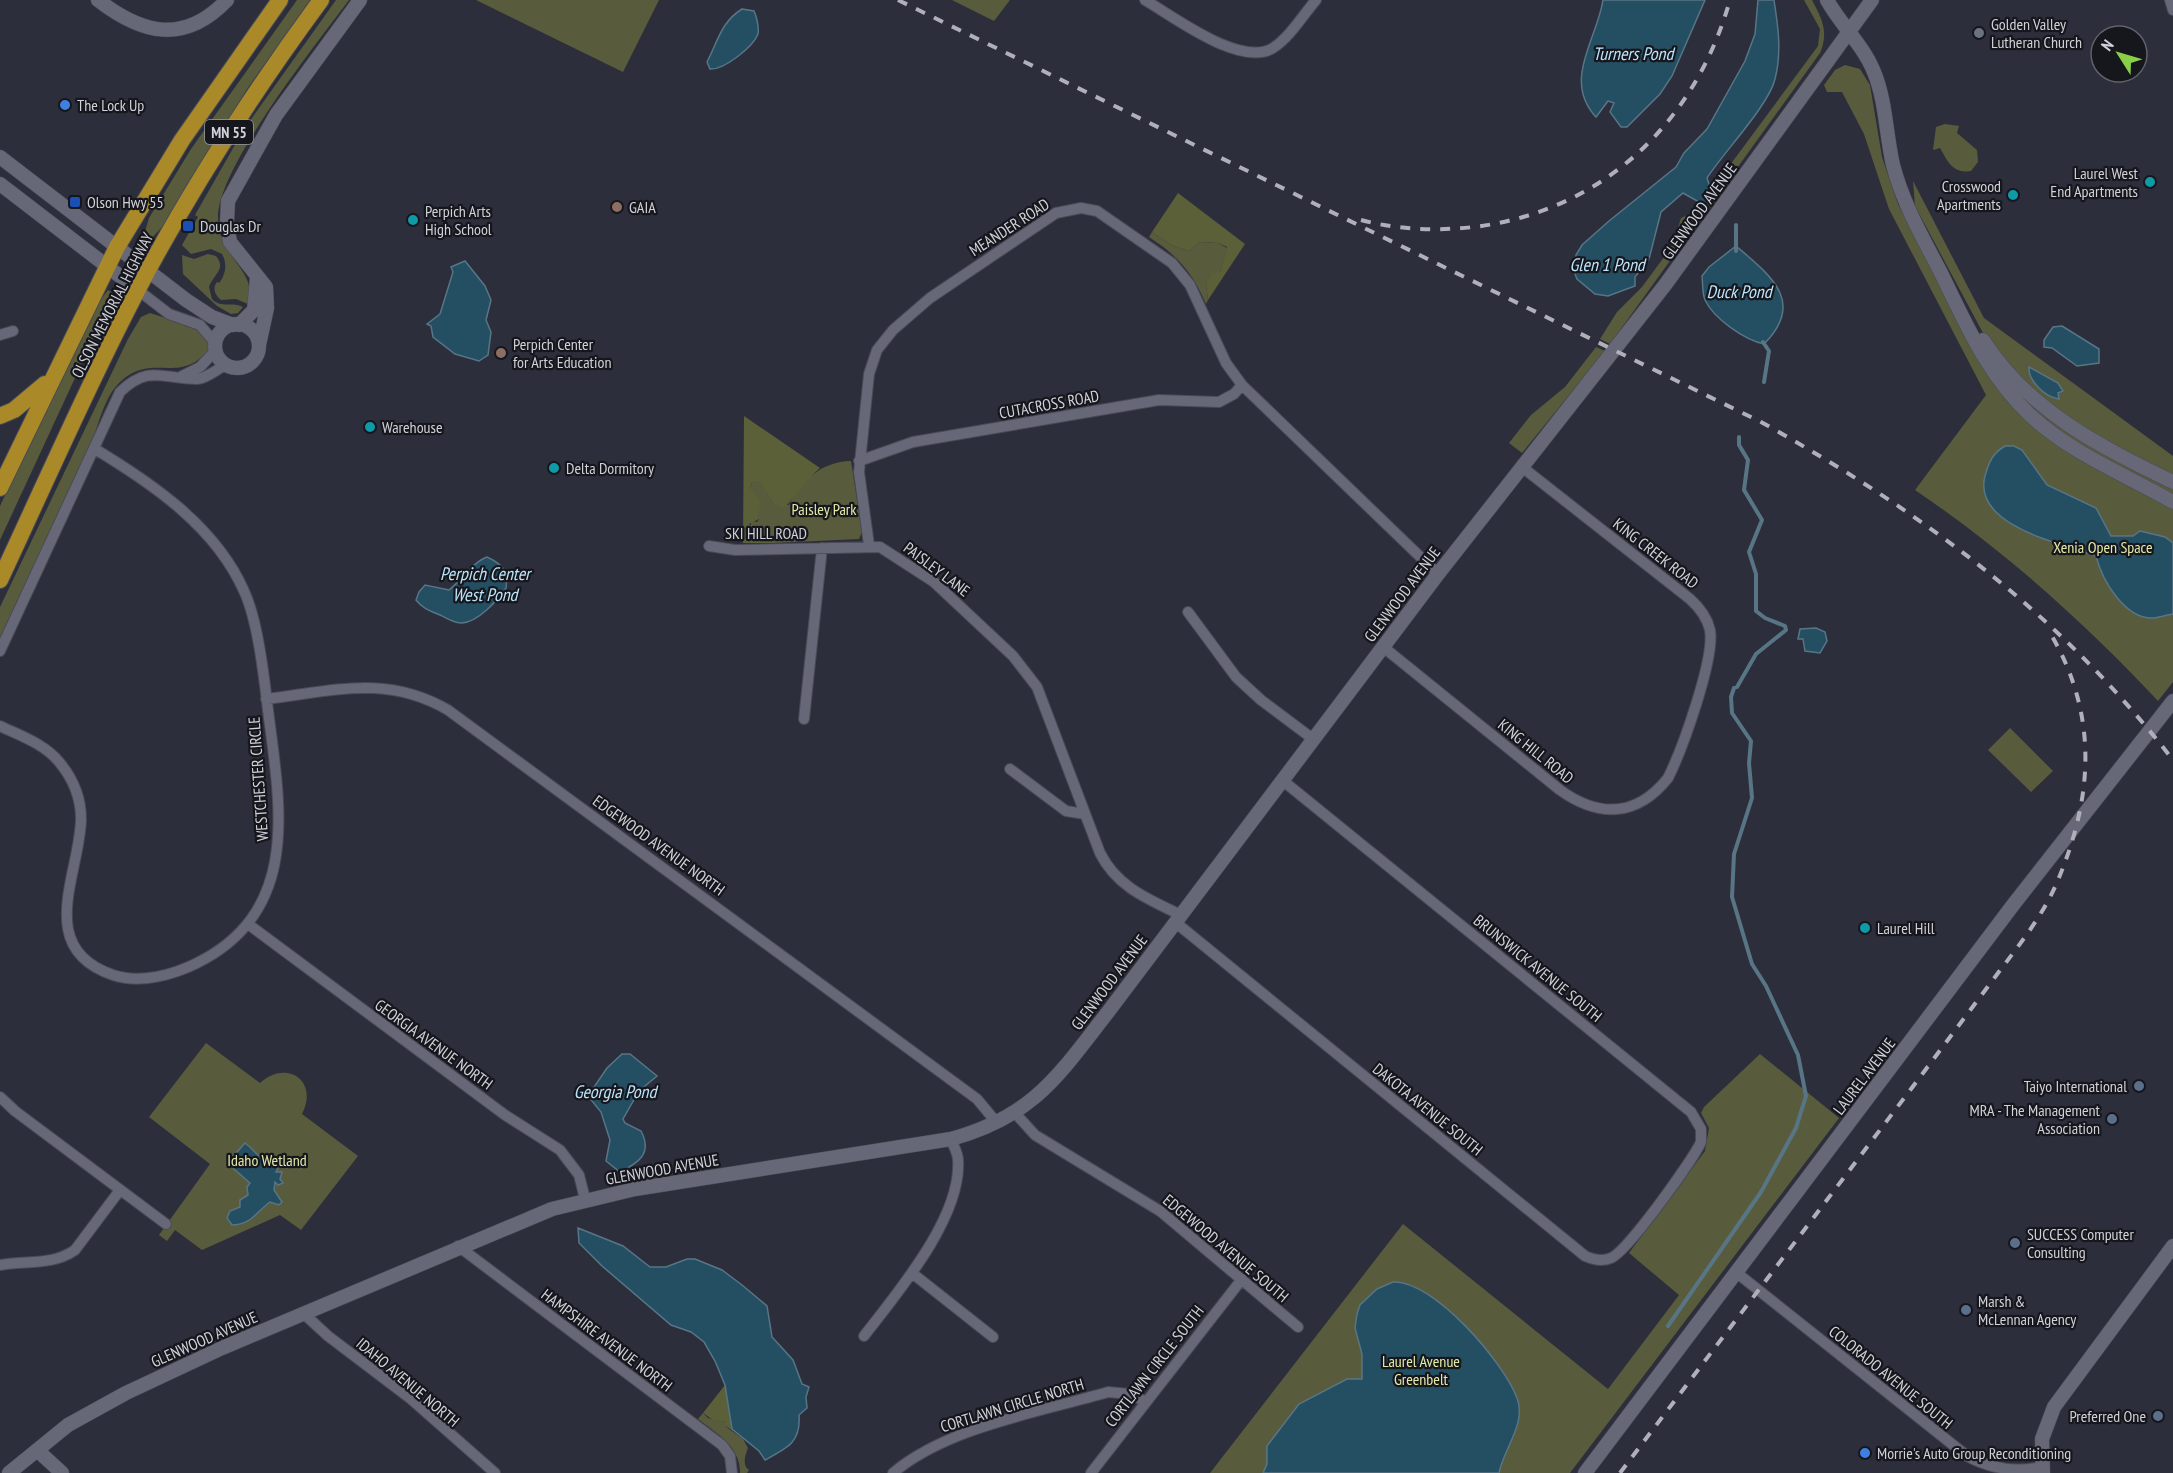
<svg xmlns="http://www.w3.org/2000/svg" width="2173" height="1473" font-family="'PT Sans Narrow',sans-serif">
  <style>
    .green { fill: #585c3d }
    .forest { fill: #5b6039 }
    .water { fill: #244e62; stroke: #587586; stroke-width: 1.5 }
    .lines { fill: none; stroke-linecap: round; stroke-linejoin: round }
    .stream { stroke: #587586; stroke-width: 4 }
    .minor-casing { stroke: #4a4a56; stroke-width: 12 }
    .tertiary-casing { stroke: #4a4a56; stroke-width: 15 }
    .trunk-casing { stroke: #4a4a56; stroke-width: 18 }
    .minor { stroke: #666777; stroke-width: 10 }
    .tertiary { stroke: #666777; stroke-width: 14 }
    .trunk { stroke: #aa8a28; stroke-width: 16 }
    .rail { stroke: #b0b0ba; stroke-width: 4; stroke-dasharray: 10 10; stroke-linecap: butt }
    .worship-dot { fill: #6b7280; stroke: #16161d; stroke-width: 2 }
    .shop-dot { fill: #3f7fe0; stroke: #16161d; stroke-width: 2 }
    .culture-dot { fill: #0f9aa8; stroke: #16161d; stroke-width: 2 }
    .transit-dot { fill: #1a4fb4; stroke: #16161d; stroke-width: 2 }
    .education-dot { fill: #8d6e63; stroke: #16161d; stroke-width: 2 }
    .service-dot { fill: #5c6f8a; stroke: #16161d; stroke-width: 2 }
    .labels { text-anchor: middle; dominant-baseline: central; stroke-width: 4.5; stroke-linejoin: round; paint-order: stroke }
    .shield { fill: #16161d; stroke: #9999a1; stroke-width: 1.5 }
    .shield-label { font-size: 15px; font-weight: bold; fill: #d1d1da }
    .poi-label { font-size: 16px; fill: #d1d1da; stroke: #16161d; text-anchor: start }
    .street-label { font-size: 16px; fill: #d1d1da; stroke: #16161d }
    .park-label { font-size: 16px; fill: #e2eba8; stroke: #16161d }
    .water-label { font-size: 18px; font-style: italic; fill: #bbe4fa; stroke: #16161d }
  </style>
  <rect width="100%" height="100%" fill="#2d2e3b"/>
  <path class="green" d="M297 0H310L247 89 163 226 149 241 144 235 149 218 191 149Z
    M336 0H349C317 43 217 168 218 218 219 259 259 271 248 304L236 299 221 300C215 295 212 289 217 282L219 283C225 276 228 264 222 254L211 249 191 254 182 245 198 217 195 215 244 129Z
    M476 0H659L623 72Z
    M952 0H1010L994 21Z
    M1804 0H1812C1822 19 1829 32 1820 53L1610 344 1600 339 1617 312 1642 287 1667 253 1674 241 1681 218 1696 211 1818 46 1820 29Z
    M1845 65 1860 69 1870 85 1882 157 1898 204 1969 340 2014 405 2173 507V682L2158 701C2084 622 2005 551 1915 490L1986 395 1889 209 1864 134 1842 92H1827L1824 85 1835 70Z
    M1945 124 1959 126 1957 133 1977 150 1978 162 1971 171C1953 174 1948 162 1940 148L1933 150 1936 127Z
    M1913 181 1984 318 2173 456V478L2052 411 1990 346 1915 206Z
    M1152 232 1171 245 1189 251 1200 242 1218 243 1227 248 1220 272 1206 284 1208 300 1206 304C1193 273 1177 255 1149 237Z
    M208 254 216 256C227 269 213 275 209 287L212 299C222 309 232 301 243 307L238 313 231 314 217 306 183 274 182 255 194 259Z
    M108 290 113 293 106 311 0 540V506L66 365 96 306Z
    M150 313 197 328 208 341 209 350C177 386 153 351 120 382 104 397 99 424 91 444 62 509 30 573 0 638V607L128 339 141 317Z
    M1596 347 1605 351 1522 453 1509 443 1531 415 1565 387Z
    M2011 383 2173 486V497C2115 467 2048 439 2011 383Z
    M851 461 862 532 859 539 774 543V538L751 527V521L757 522 759 519 750 488 752 482 759 480 773 503 789 505C803 479 821 462 851 461Z
    M2010 728 2053 771 2031 792 1988 750Z
    M206 1043 260 1083C287 1059 319 1081 302 1114L358 1156 301 1230 280 1215 202 1250 175 1230 167 1241 159 1235 210 1164 149 1117Z
    M1760 1054 1839 1118 1570 1473H1210L1403 1224 1608 1389 1679 1295 1629 1253 1705 1151 1709 1128 1701 1113 1704 1107Z
    M703 1413 708 1418 725 1422V1426L743 1439 748 1448C745 1455 742 1466 749 1470L747 1473H740C741 1447 716 1433 698 1419Z"/>
  <path class="forest" d="M1178 193 1245 244 1208 300 1206 284 1212 274 1220 272 1227 247 1218 243 1200 242 1189 251 1171 245 1152 232Z
    M744 416 820 468C807 478 791 504 783 508L773 503 759 481 752 482 750 488 762 503 758 513 759 519 749 524 756 529 764 526 766 535 774 538V543H743Z
    M725 1385 734 1431 725 1426V1422L713 1420 703 1413Z"/>
  <path class="water" d="M1603 0H1705L1672 76 1660 94 1627 127H1621L1610 112 1614 103 1608 101 1596 117C1562 80 1597 40 1603 0Z
    M1758 0H1774C1778 26 1782 52 1775 79 1769 105 1723 153 1707 178L1713 196 1706 206 1683 193 1661 212 1649 259 1635 277V286L1608 296 1595 294 1577 279 1573 269 1576 255 1582 245 1609 221 1676 167 1684 153 1707 129 1745 61 1755 34Z
    M742 9 754 11C757 17 759 28 758 34 753 47 724 70 710 69L707 62C718 41 721 22 742 9Z
    M1736 246C1771 276 1806 302 1764 344 1745 340 1714 319 1705 300 1702 293 1703 284 1702 276L1709 267Z
    M465 261 485 286 491 300 486 320 491 332 488 355 479 361 455 354 433 337 431 326 427 324 440 314 453 272 451 267Z
    M2062 326 2099 349V363L2077 366 2052 348 2044 347V340L2053 327Z
    M2029 367 2058 383 2063 391 2058 393 2059 399C2045 397 2028 381 2029 367Z
    M2005 446H2014L2022 450 2047 485 2096 508 2111 536H2133L2140 531 2165 537 2173 543V614C2167 615 2160 617 2154 618 2125 620 2102 580 2096 556 2063 544 1972 526 1985 476 1989 462 1992 454 2005 446Z
    M487 557C502 564 509 571 506 588 497 601 478 622 462 623 453 623 447 618 440 615 430 611 423 609 416 600L419 592 425 585 449 590C461 581 473 562 487 557Z
    M1816 628 1825 632 1827 641 1820 653 1805 651 1803 639H1798L1800 629Z
    M622 1054H630L657 1076 639 1091 623 1119 625 1123 641 1131C653 1154 638 1163 620 1172L606 1161 610 1140 601 1112 588 1096 607 1068Z
    M245 1143C252 1148 257 1156 264 1159L268 1154 280 1163 276 1172H282L280 1179 283 1183 278 1185 275 1182 274 1190 282 1202 279 1205 270 1202C256 1212 251 1225 232 1225L227 1218 230 1211 240 1207V1200L248 1195 247 1187 250 1183 234 1169 230 1160Z
    M578 1228 623 1246 650 1267H666L687 1259H695L722 1270 742 1285 767 1306 772 1337 793 1360 802 1384 809 1387 806 1397 807 1408 799 1415C801 1442 788 1448 765 1460L759 1451 732 1429 725 1385 715 1361 704 1342 691 1332 671 1325 602 1266 579 1243Z
    M1393 1282C1434 1280 1504 1363 1517 1398 1527 1423 1503 1450 1499 1473H1263L1267 1464V1446L1299 1404 1347 1379H1362V1354L1355 1328 1357 1314 1360 1305 1377 1289Z"/>
  <g class="lines">
    <path class="stream" d="M1736 225V251
      M1763 342 1769 351 1764 382
      M1737 687 1756 654 1786 630 1785 626 1765 618 1756 611V574L1749 552 1762 520 1744 490 1748 460 1739 445V437
      M1668 1326 1761 1192 1796 1128 1806 1096 1798 1055 1766 986 1752 964 1732 897 1734 854 1752 798 1749 763 1751 741 1732 713 1731 697 1734 688"/>
    <g class="minor-casing">
      <path id="minor" d="M1145 0C1174 17 1241 68 1273 48 1290 37 1303 15 1316 0
        M2170 0 2173 10
        M138 290 169 314 200 325 216 344
        M0 335 13 331
        M182 376 200 367 216 350
        M859 461 913 442 1159 400 1219 402 1234 394 1242 385
        M869 545 859 472 869 374 877 350 893 330 930 298 1056 213 1081 208 1097 211 1172 263 1190 285 1226 363 1242 385 1438 574
        M709 546 735 550 880 547 934 582 1013 656 1037 687 1100 853C1117 887 1148 899 1181 915
        M1188 612 1236 677 1261 700 1313 739
        M1382 646 1560 790C1599 818 1637 817 1668 778 1682 750 1715 659 1710 630 1707 617 1700 608 1690 599L1522 467
        M0 651 120 392C149 364 162 379 196 379 206 379 217 369 226 365
        M266 699C333 691 386 674 448 710L977 1099 997 1123
        M804 719 822 548
        M0 726C21 736 45 744 60 763 73 779 81 799 81 819 80 874 34 948 113 975 140 984 173 975 197 963 302 911 280 805 268 710 264 677 258 621 244 591 216 527 153 484 95 449
        M1010 769 1066 811 1085 814
        M1175 922 1585 1256C1594 1260 1602 1262 1611 1258 1627 1252 1693 1160 1701 1142V1129L1691 1112 1282 780
        M248 924 505 1115 560 1150 579 1175 585 1199
        M0 1097 15 1111 166 1224
        M1015 1113 1035 1135 1160 1211 1298 1327
        M458 1246 722 1445 730 1456 732 1473
        M0 1265C27 1260 52 1266 75 1250L120 1190
        M912 1273 993 1337
        M1737 1273 1967 1456C1991 1469 2014 1473 2041 1467
        M303 1313 328 1336 411 1399 495 1473
        M864 1336C898 1292 962 1217 958 1160 958 1153 953 1145 951 1139
        M893 1473C947 1427 1040 1412 1108 1392L1130 1394 1146 1402
        M1091 1473 1242 1279"/>
    </g>
    <g class="tertiary-casing">
      <path id="tertiary" d="M98 0C142 34 184 45 227 0
        M1827 0C1841 25 1863 45 1874 72 1886 101 1886 135 1893 165 1903 204 1923 238 1941 273 1966 324 1988 376 2030 415 2072 454 2124 474 2173 502
        M0 157 186 300 212 317 233 325
        M0 184 138 290
        M215 346a22 22 0 1 1 44 0a22 22 0 1 1-44 0Z
        M239 325 254 310 257 278
        M1983 340C2029 411 2099 446 2173 482
        M259 345 267 308 266 287 230 242 227 222 228 201 276 115 360 0
        M37 1450 62 1473
        M9 1473 68 1425 126 1393 222 1348 552 1209 635 1189 951 1139C1034 1116 1058 1076 1108 1012L1438 574 1665 285 1872 0
        M1585 1473 2013 905 2173 701
        M2043 1473 2042 1439 2054 1407 2173 1246"/>
    </g>
    <g class="trunk-casing">
      <path id="trunk" d="M0 416 14 410 45 384
        M0 488 117 247 182 140 280 0
        M0 580C48 477 94 372 147 272 198 177 257 87 321 0"/>
    </g>
    <use href="#minor" class="minor"/>
    <use href="#tertiary" class="tertiary"/>
    <use href="#trunk" class="trunk"/>
    <path class="rail" d="M898 0 1761 422C1922 512 2059 613 2173 760
      M1361 220C1399 230 1435 231 1474 227 1603 211 1695 123 1730 0
      M1620 1473C1719 1342 1818 1212 1917 1081 1944 1045 1971 1009 1998 973 2020 944 2044 914 2058 880 2094 794 2098 713 2049 631"/>
  </g>
  <circle class="worship-dot" cx="1979" cy="33" r="6"/>
  <g class="shop-dot">
    <circle cx="65" cy="105" r="6"/>
    <circle cx="1865" cy="1453" r="6"/>
  </g>
  <g class="culture-dot">
    <circle cx="2150" cy="182" r="6"/>
    <circle cx="2013" cy="195" r="6"/>
    <circle cx="413" cy="220" r="6"/>
    <circle cx="370" cy="427" r="6"/>
    <circle cx="554" cy="468" r="6"/>
    <circle cx="1865" cy="928" r="6"/>
  </g>
  <g class="transit-dot">
    <rect x="69" y="196" width="12" height="12" rx="3"/>
    <rect x="182" y="220" width="12" height="12" rx="3"/>
  </g>
  <g class="education-dot">
    <circle cx="617" cy="207" r="6"/>
    <circle cx="501" cy="353" r="6"/>
  </g>
  <g class="service-dot">
    <circle cx="2139" cy="1086" r="6"/>
    <circle cx="2112" cy="1119" r="6"/>
    <circle cx="2015" cy="1243" r="6"/>
    <circle cx="1966" cy="1310" r="6"/>
    <circle cx="2158" cy="1416" r="6"/>
  </g>
  <g class="labels">
    <rect class="shield" x="205" y="120" width="48" height="24" rx="4.5"/>
    <g class="shield-label">
      <text x="229" y="132">MN 55</text>
    </g>
    <g class="poi-label">
      <text x="1991" y="24">Golden Valley<tspan x="1991" dy="18">Lutheran Church</tspan></text>
      <text x="77" y="105">The Lock Up</text>
      <text x="2138" y="173" text-anchor="end">Laurel West<tspan x="2138" dy="18">End Apartments</tspan></text>
      <text x="2001" y="186" text-anchor="end">Crosswood<tspan x="2001" dy="18">Apartments</tspan></text>
      <text x="87" y="202">Olson Hwy 55</text>
      <text x="629" y="207">GAIA</text>
      <text x="425" y="211">Perpich Arts<tspan x="425" dy="18">High School</tspan></text>
      <text x="200" y="226">Douglas Dr</text>
      <text x="513" y="344">Perpich Center<tspan x="513" dy="18">for Arts Education</tspan></text>
      <text x="382" y="427">Warehouse</text>
      <text x="566" y="468">Delta Dormitory</text>
      <text x="1877" y="928">Laurel Hill</text>
      <text x="2127" y="1086" text-anchor="end">Taiyo International</text>
      <text x="2100" y="1110" text-anchor="end">MRA - The Management<tspan x="2100" dy="18">Association</tspan></text>
      <text x="2027" y="1234">SUCCESS Computer<tspan x="2027" dy="18">Consulting</tspan></text>
      <text x="1978" y="1301">Marsh &amp;<tspan x="1978" dy="18">McLennan Agency</tspan></text>
      <text x="2146" y="1416" text-anchor="end">Preferred One</text>
      <text x="1877" y="1453">Morrie's Auto Group Reconditioning</text>
    </g>
    <g class="street-label">
      <text transform="translate(1699 211) rotate(-54)">GLENWOOD AVENUE</text>
      <text transform="translate(1009 227) rotate(-33)">MEANDER ROAD</text>
      <text transform="translate(112 305) rotate(-63)">OLSON MEMORIAL HIGHWAY</text>
      <text transform="translate(1049 404) rotate(-10)">CUTACROSS ROAD</text>
      <text x="766" y="533">SKI HILL ROAD</text>
      <text transform="translate(1656 553) rotate(38)">KING CREEK ROAD</text>
      <text transform="translate(937 569) rotate(37)">PAISLEY LANE</text>
      <text transform="translate(1402 594) rotate(-53)">GLENWOOD AVENUE</text>
      <text transform="translate(1536 751) rotate(39)">KING HILL ROAD</text>
      <text transform="translate(258 779) rotate(-94)">WESTCHESTER CIRCLE</text>
      <text transform="translate(659 845) rotate(36)">EDGEWOOD AVENUE NORTH</text>
      <text transform="translate(1538 968) rotate(39)">BRUNSWICK AVENUE SOUTH</text>
      <text transform="translate(1109 982) rotate(-53)">GLENWOOD AVENUE</text>
      <text transform="translate(434 1044) rotate(36)">GEORGIA AVENUE NORTH</text>
      <text transform="translate(1864 1076) rotate(-53)">LAUREL AVENUE</text>
      <text transform="translate(1428 1109) rotate(39)">DAKOTA AVENUE SOUTH</text>
      <text transform="translate(662 1169) rotate(-10)">GLENWOOD AVENUE</text>
      <text transform="translate(1226 1248) rotate(40)">EDGEWOOD AVENUE SOUTH</text>
      <text transform="translate(204 1339) rotate(-24)">GLENWOOD AVENUE</text>
      <text transform="translate(607 1340) rotate(37)">HAMPSHIRE AVENUE NORTH</text>
      <text transform="translate(1154 1366) rotate(-52)">CORTLAWN CIRCLE SOUTH</text>
      <text transform="translate(1891 1377) rotate(39)">COLORADO AVENUE SOUTH</text>
      <text transform="translate(408 1382) rotate(40)">IDAHO AVENUE NORTH</text>
      <text transform="translate(1012 1405) rotate(-17)">CORTLAWN CIRCLE NORTH</text>
    </g>
    <g class="park-label">
      <text x="824" y="509">Paisley Park</text>
      <text x="2103" y="547">Xenia Open Space</text>
      <text x="267" y="1160">Idaho Wetland</text>
      <text x="1421" y="1361">Laurel Avenue<tspan x="1421" dy="18">Greenbelt</tspan></text>
    </g>
    <g class="water-label">
      <text x="1633" y="53">Turners Pond</text>
      <text x="1607" y="264">Glen 1 Pond</text>
      <text x="1739" y="291">Duck Pond</text>
      <text x="485" y="573">Perpich Center<tspan x="485" dy="21">West Pond</tspan></text>
      <text x="615" y="1091">Georgia Pond</text>
    </g>
  </g>
  <g transform="translate(2119 54) rotate(307)"><circle r="28" fill="#16161d" stroke="#616169" stroke-width="1.5"/>
  <path d="M0-4.5L10 22L0 15L-10 22Z" fill="#89cf48"/>
  <text y="-9" font-size="16" font-weight="bold" text-anchor="middle" fill="#d1d1da">N</text>
  </g>
</svg>
